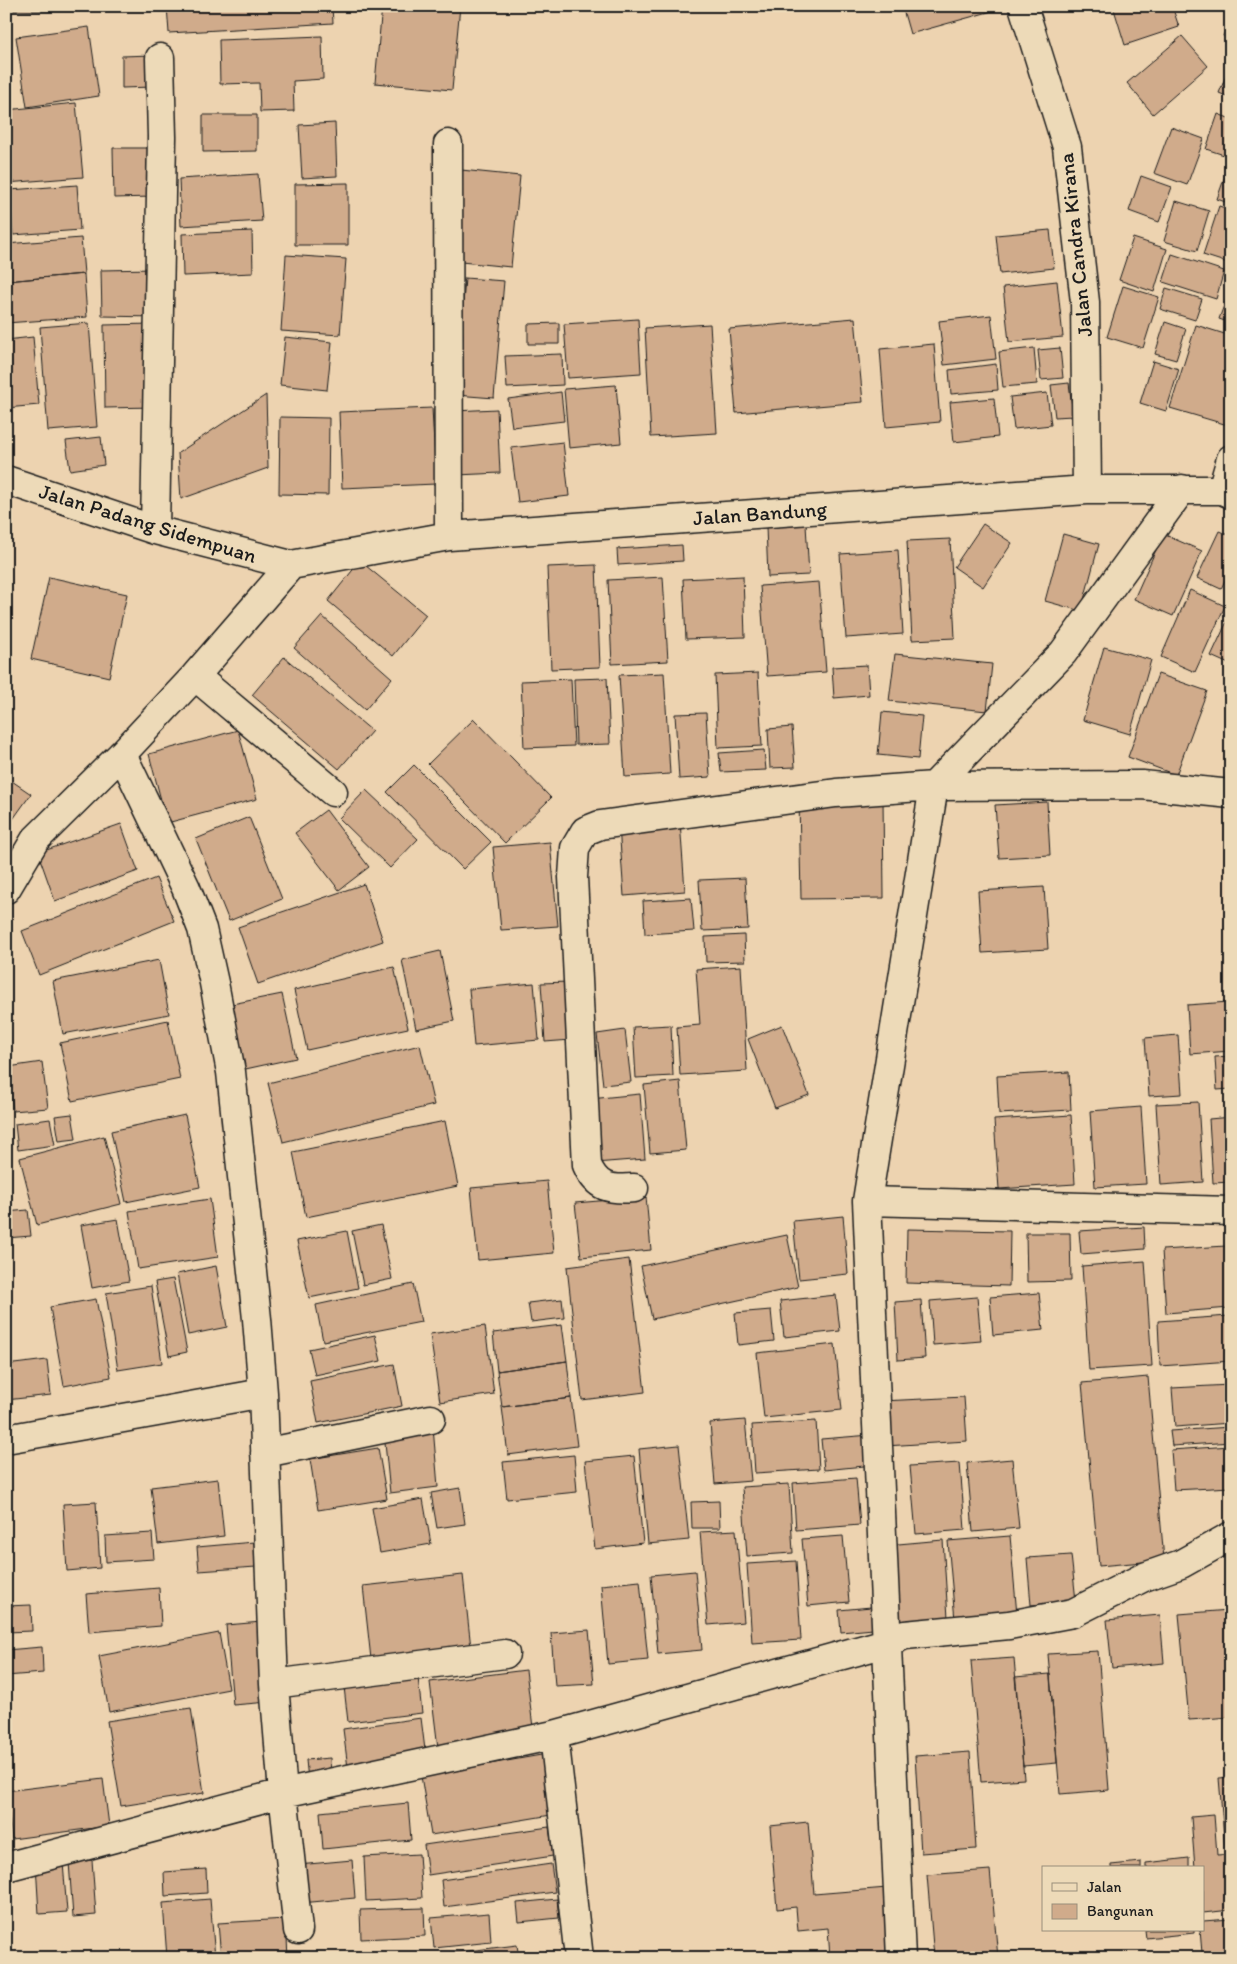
<svg xmlns="http://www.w3.org/2000/svg" width="1237" height="1964" font-family="Itim,sans-serif">
  <style>
    .building { fill: #d0ab8b; stroke: #1c1c1c }
    .lines { fill: none; stroke-linecap: round; stroke-linejoin: round }
    .minor-casing { stroke: #1c1c1c; stroke-width: 31 }
    .minor { stroke: #eddab8; stroke-width: 28 }
    .labels { text-anchor: middle; dominant-baseline: central; stroke-width: 5; stroke-linejoin: round; paint-order: stroke }
    .street-label { font-size: 21px; fill: #1c1c1c; stroke: #eddab8 }
  </style>
  <rect width="100%" height="100%" fill="#edd3b0"/>
  <filter id="ink" filterUnits="userSpaceOnUse"><feTurbulence type="fractalNoise" baseFrequency=".02" numOctaves="2"/><feDisplacementMap in="SourceGraphic" scale="10" xChannelSelector="R" yChannelSelector="G"/><feConvolveMatrix kernelMatrix="1 2 1 2 8 2 1 2 1" color-interpolation-filters="sRGB"/></filter>
  <g filter="url(#ink)">
    <path class="building" d="M6 6H71V11L6 10Z
      M167 6H332L333 23 169 33Z
      M382 6H460L452 90 375 83Z
      M902 6H1010L910 34Z
      M1113 6H1172L1179 27 1125 45Z
      M1231 17V39L1223 36Z
      M89 27 99 96 27 107 16 37Z
      M322 36 323 79 293 81 294 111 260 112 259 83 220 84 219 40Z
      M1182 36 1208 66 1153 114 1127 83Z
      M152 55 153 87 122 88V56Z
      M1231 64V98L1219 93Z
      M76 103 83 177 6 183V110Z
      M1218 114 1231 119V146L1227 156 1206 149Z
      M203 115H257V151L203 152Z
      M335 123 337 176 302 178 299 125Z
      M1171 127 1204 139 1187 185 1154 173Z
      M113 148H151L152 197 114 198Z
      M1231 159V204L1217 199Z
      M461 170 520 176 511 267 451 261Z
      M258 174 262 221 181 226 179 179Z
      M1141 176 1172 187 1159 222 1129 211Z
      M348 183V245H295V184Z
      M77 185 80 230 13 235 10 190Z
      M1176 201 1209 211 1197 251 1164 241Z
      M1219 206 1231 210V264L1203 255Z
      M1050 230 1054 268 1000 274 996 235Z
      M252 231 253 273 183 276 182 234Z
      M81 238 84 274 6 281V244Z
      M1133 238 1167 249 1154 292 1119 280Z
      M1172 254 1224 271 1216 299 1163 282Z
      M286 255 346 259 340 335 281 331Z
      M154 269 155 317 102 316 101 270Z
      M84 274 87 317 6 323V281Z
      M465 278 504 281 494 398 456 395Z
      M1057 281 1063 337 1009 342 1003 287Z
      M1123 286 1159 297 1143 348 1107 337Z
      M1231 286V323L1219 319Z
      M1166 288 1202 299 1195 320 1160 309Z
      M991 315 996 359 944 365 939 321Z
      M855 318 863 402 736 413 729 329Z
      M638 319 641 373 568 378 564 324Z
      M1165 322 1186 329 1176 360 1155 354Z
      M89 323 97 427 48 431 40 327Z
      M559 323V344H528V324Z
      M153 324 154 407 105 408 104 325Z
      M710 324 717 433 651 437 645 328Z
      M1196 325 1231 336V426L1170 408Z
      M33 337 39 405 6 408V340Z
      M285 337 332 342 327 390 280 385Z
      M934 344 940 422 886 427 880 349Z
      M1034 348 1037 384 1003 387 999 352Z
      M1060 348 1063 378 1041 380 1038 350Z
      M562 354 563 385 507 388 505 356Z
      M1153 361 1179 369 1166 411 1140 403Z
      M996 364 998 390 951 394 949 370Z
      M1069 383 1073 416 1055 417 1051 385Z
      M616 385 621 443 569 448 564 389Z
      M561 392 564 421 512 427 508 399Z
      M1047 393 1051 425 1014 429 1010 397Z
      M266 395 268 468 181 499 178 453Z
      M994 398 998 437 954 442 950 402Z
      M432 408 436 484 342 488 339 412Z
      M497 409 500 473 457 475 454 411Z
      M280 417 329 418 328 495 279 494Z
      M101 437 104 465 70 470 66 441Z
      M563 442 569 496 518 502 511 448Z
      M983 524 1012 543 983 587 954 567Z
      M806 525 809 575 768 577 766 527Z
      M1219 531 1231 536V567L1221 589 1197 578Z
      M1063 534 1099 544 1081 611 1045 601Z
      M1163 534 1202 551 1173 616 1134 599Z
      M950 539 955 638 912 640 907 541Z
      M682 545 683 561 618 565 617 549Z
      M898 550 903 634 846 638 840 554Z
      M360 561 426 615 393 656 328 601Z
      M596 565 600 667 551 669 547 567Z
      M743 576 745 637 686 639 683 579Z
      M49 577 127 594 109 677 31 659Z
      M663 577 668 661 612 664 608 580Z
      M819 582 826 672 767 676 760 586Z
      M1190 590 1225 606 1195 672 1161 657Z
      M1231 613V665L1211 656Z
      M322 616 392 678 365 710 294 648Z
      M1104 647 1151 660 1130 734 1083 720Z
      M895 654 992 664 987 711 889 701Z
      M284 657 372 731 339 769 252 695Z
      M867 665 869 695 834 698 832 667Z
      M664 673 670 774 625 777 619 675Z
      M758 673 762 746 718 748 715 675Z
      M1158 674 1207 691 1176 775 1128 757Z
      M607 678 610 744 576 745 574 679Z
      M571 679 574 746 524 748 521 681Z
      M882 712 922 716 918 759 878 755Z
      M706 713 710 777 679 779 675 714Z
      M474 719 551 798 505 843 428 764Z
      M792 727 795 767 770 768 768 729Z
      M238 730 257 799 167 823 149 754Z
      M764 750 766 770 721 772 719 753Z
      M414 765 491 842 463 869 387 792Z
      M6 777 31 794 6 829Z
      M366 790 418 839 390 868 339 818Z
      M883 798 884 898 801 899 799 799Z
      M1047 802 1050 855 999 858 995 805Z
      M326 810 369 867 339 890 295 833Z
      M249 817 282 899 229 921 196 839Z
      M680 821 685 891 624 896 619 826Z
      M121 824 138 871 55 901 38 853Z
      M550 842 558 926 501 930 493 847Z
      M156 878 174 921 39 975 22 931Z
      M745 878 748 929 702 931 699 880Z
      M364 884 383 941 258 984 238 927Z
      M1044 887 1048 949 982 953 978 891Z
      M691 898 694 931 645 934 643 901Z
      M744 935 745 961 706 962 705 937Z
      M440 951 454 1021 416 1029 402 960Z
      M159 960 169 1014 63 1034 53 981Z
      M741 966 747 1071 680 1075 677 1027 700 1025 696 969Z
      M394 967 408 1028 307 1050 294 990Z
      M567 982 571 1040 545 1042 541 983Z
      M534 983 539 1040 474 1046 469 989Z
      M282 994 296 1058 241 1070 227 1005Z
      M1229 1002 1231 1051 1190 1054 1187 1005Z
      M168 1020 180 1079 72 1101 60 1043Z
      M671 1025 673 1076 636 1078 633 1027Z
      M782 1025 809 1095 775 1108 748 1039Z
      M625 1030 631 1082 603 1085 597 1034Z
      M1178 1035 1182 1094 1149 1096 1145 1038Z
      M420 1045 434 1105 283 1142 268 1083Z
      M1231 1056V1089L1217 1090 1215 1057Z
      M42 1062 48 1108 13 1111 8 1067Z
      M1069 1072 1071 1110 999 1114 997 1076Z
      M680 1081 686 1150 650 1153 644 1085Z
      M640 1094 645 1159 595 1163 590 1099Z
      M1198 1102 1203 1182 1161 1185 1156 1104Z
      M1141 1107 1146 1184 1095 1187 1090 1111Z
      M72 1114 76 1139 59 1141 55 1116Z
      M185 1115 200 1187 126 1202 111 1131Z
      M1071 1115 1075 1184 999 1189 994 1120Z
      M1231 1117V1182L1213 1183 1209 1119Z
      M50 1119 55 1145 18 1150 15 1124Z
      M445 1121 458 1186 306 1217 293 1152Z
      M104 1136 121 1204 37 1225 20 1158Z
      M547 1181 554 1253 478 1260 471 1188Z
      M646 1197 651 1250 581 1257 575 1203Z
      M210 1199 218 1257 138 1269 129 1211Z
      M28 1210 31 1236 6 1238V1212Z
      M843 1216 848 1274 799 1279 793 1221Z
      M118 1219 129 1281 92 1288 81 1225Z
      M381 1225 392 1279 363 1285 352 1231Z
      M1144 1227 1145 1249 1081 1254 1079 1231Z
      M907 1229 1010 1231 1009 1286 906 1283Z
      M347 1231 358 1288 309 1298 297 1241Z
      M1026 1233H1070L1071 1281 1027 1282Z
      M787 1235 798 1287 652 1319 641 1266Z
      M1226 1246 1230 1308 1166 1313 1162 1250Z
      M629 1259 645 1392 582 1400 567 1267Z
      M1145 1261 1152 1366 1089 1370 1082 1266Z
      M216 1266 227 1327 188 1335 177 1274Z
      M173 1279 187 1352 169 1356 155 1282Z
      M413 1284 421 1322 323 1341 316 1305Z
      M151 1286 162 1363 118 1370 106 1293Z
      M1039 1293 1043 1330 993 1335 990 1297Z
      M836 1295 840 1331 784 1337 780 1301Z
      M977 1297 981 1341 933 1345 930 1301Z
      M96 1299 111 1377 64 1386 50 1307Z
      M562 1299 564 1318 531 1322 528 1303Z
      M921 1300 925 1358 898 1360 895 1302Z
      M771 1310 774 1341 738 1345 735 1313Z
      M1229 1316 1231 1361 1160 1366 1158 1321Z
      M562 1325 567 1361 497 1371 493 1333Z
      M485 1326 494 1394 440 1402 430 1334Z
      M375 1335 381 1361 315 1375 309 1349Z
      M835 1344 842 1410 764 1418 757 1353Z
      M47 1360 51 1395 6 1400V1365Z
      M567 1361 571 1398 502 1407 497 1371Z
      M394 1364 402 1406 318 1423 310 1381Z
      M1148 1377 1164 1560 1099 1566 1082 1383Z
      M1230 1385 1231 1423 1175 1427 1172 1388Z
      M964 1397 967 1441 885 1446 882 1401Z
      M571 1398 577 1446 508 1455 502 1407Z
      M745 1420 751 1481 715 1484 710 1423Z
      M816 1421 819 1469 755 1473 752 1425Z
      M433 1427 438 1487 390 1493 384 1433Z
      M1231 1427V1442L1172 1446 1170 1431Z
      M871 1435 874 1465 824 1470 821 1439Z
      M679 1445 689 1540 648 1544 639 1449Z
      M1231 1446V1487L1174 1490 1171 1450Z
      M378 1448 387 1499 318 1510 310 1459Z
      M574 1455 577 1492 507 1499 503 1462Z
      M634 1456 643 1543 595 1549 585 1461Z
      M1012 1459 1019 1528 973 1532 967 1463Z
      M960 1463 965 1530 916 1534 910 1466Z
      M856 1478 860 1525 796 1530 793 1483Z
      M218 1479 224 1536 158 1544 151 1487Z
      M789 1484 793 1553 747 1556 742 1487Z
      M460 1488 465 1524 437 1528 431 1493Z
      M423 1499 431 1544 380 1553 372 1508Z
      M719 1501 720 1528H692L691 1502Z
      M96 1502 100 1568 67 1571 63 1504Z
      M736 1530 744 1622 708 1625 700 1532Z
      M152 1533 154 1559 106 1562 105 1536Z
      M843 1536 849 1602 808 1606 802 1539Z
      M1010 1536 1017 1615 955 1620 948 1541Z
      M943 1540 948 1618 893 1622 887 1545Z
      M254 1542 256 1567 199 1571 197 1547Z
      M1071 1555 1076 1601 1031 1605 1027 1558Z
      M796 1561 801 1640 752 1643 747 1564Z
      M695 1571 702 1650 658 1654 651 1575Z
      M463 1575 471 1648 371 1659 363 1586Z
      M640 1581 648 1660 608 1664 601 1585Z
      M159 1588 161 1626 89 1632 86 1594Z
      M31 1605 32 1631 6 1632V1606Z
      M871 1607 873 1629 841 1632 839 1610Z
      M1229 1610 1231 1717 1189 1720 1179 1614Z
      M1160 1615 1164 1663 1112 1668 1107 1620Z
      M262 1622 269 1702 233 1705 226 1625Z
      M589 1630 594 1684 555 1686 551 1633Z
      M219 1633 229 1689 109 1712 99 1656Z
      M42 1647 43 1673 6 1676V1650Z
      M1098 1651 1109 1790 1060 1794 1048 1654Z
      M1014 1658 1024 1779 981 1782 971 1661Z
      M417 1669 422 1713 348 1722 343 1678Z
      M526 1670 534 1736 438 1748 430 1682Z
      M1050 1674 1057 1763 1023 1766 1015 1677Z
      M191 1708 204 1793 121 1806 107 1721Z
      M421 1718 426 1758 348 1768 343 1729Z
      M970 1752 976 1849 921 1853 915 1756Z
      M547 1754 557 1814 431 1835 421 1776Z
      M330 1758 331 1777 308 1780 306 1760Z
      M1231 1777V1848L1225 1849 1219 1778Z
      M103 1779 109 1826 12 1839 6 1791Z
      M408 1803 411 1840 323 1849 320 1812Z
      M1214 1815 1217 1855 1231 1854V1910L1203 1913V1868H1195L1191 1817Z
      M808 1822 814 1894 887 1888 892 1958H830L828 1928 798 1931 796 1907 777 1909 770 1826Z
      M549 1827 553 1856 428 1875 424 1845Z
      M419 1854 422 1898 366 1901 364 1857Z
      M1189 1858V1868H1146V1863Z
      M92 1860 96 1915 73 1917 69 1862Z
      M352 1860 355 1898 301 1903 298 1865Z
      M1141 1862V1868H1111V1865Z
      M63 1863 67 1912 39 1914 36 1864Z
      M551 1864 555 1892 444 1907 441 1880Z
      M206 1869 207 1893 165 1896 164 1872Z
      M990 1870 998 1958H934L927 1875Z
      M210 1899 215 1958H167L163 1903Z
      M557 1899 559 1918 519 1922 517 1903Z
      M424 1908 425 1936 361 1939 360 1910Z
      M489 1913 491 1942 434 1948 431 1918Z
      M286 1919 288 1958H221L218 1923Z
      M1231 1919V1951L1202 1953 1200 1930H1203V1921Z
      M1145 1930H1194V1933L1146 1938Z
      M517 1945 519 1958 419 1957Z"/>
    <g class="lines">
      <g class="minor-casing">
        <path id="minor" d="M1023 6 1067 147 1085 302 1087 490
          M448 144 449 536
          M6 480 155 530 291 565 449 536 1087 490H1222L1231 494
          M1222 490 1231 459
          M155 530 162 137 160 58
          M195 676 333 792
          M122 754 186 888 202 929 214 983 231 1072 257 1319 263 1393 274 1684 283 1793 298 1930
          M6 889 35 840 122 754 195 676 291 565
          M634 1188C610 1190 597 1188 587 1165L573 877 575 848 585 831 600 825 836 793 934 786 1142 785 1231 794
          M867 1201 1231 1211
          M6 1439 263 1393
          M265 1453 431 1419
          M274 1684 505 1654
          M554 1735 579 1958
          M6 1867 283 1793 554 1735 886 1643 905 1635 1009 1625 1073 1613 1144 1577 1181 1564 1231 1536
          M901 1958 867 1201 934 786 1063 653 1182 489"/>
      </g>
      <use href="#minor" class="minor"/>
    </g>
  </g>
  <g class="labels">
    <g class="street-label">
      <text transform="translate(1075 245) rotate(-96)">Jalan Candra Kirana</text>
      <text transform="translate(760 513) rotate(-4)">Jalan Bandung</text>
      <text transform="translate(148 523) rotate(17)">Jalan Padang Sidempuan</text>
    </g>
  </g>
  <rect width="1237" height="1964" fill="none" stroke="#eddab8" stroke-width="25"/>
  <rect x="12" y="12" width="1212" height="1939" fill="none" stroke="#1c1c1c" stroke-width="2" filter="url(#ink)"/>
  <rect x="1042" y="1866" width="162" height="65" fill="#eddab8" stroke="#998e7a"/>
  <rect x="1052" y="1883" width="25" height="8" fill="#eddab8" stroke="#998e7a"/>
  <text x="1087" y="1892" font-size="15" fill="#1c1c1c">Jalan</text>
  <rect x="1052" y="1904" width="25" height="15" fill="#d0ab8b" stroke="#998e7a"/>
  <text x="1087" y="1916" font-size="15" fill="#1c1c1c">Bangunan</text>
</svg>
